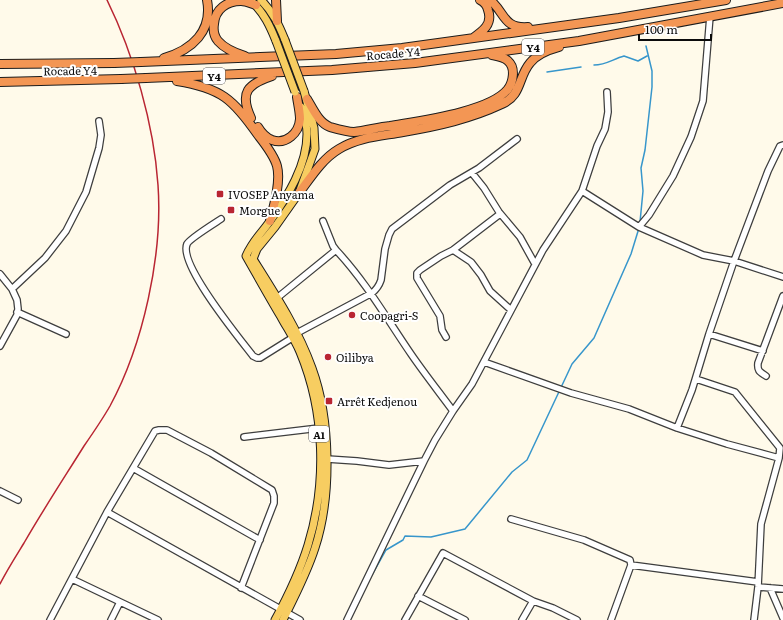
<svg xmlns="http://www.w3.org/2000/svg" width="783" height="620" font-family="Literata,serif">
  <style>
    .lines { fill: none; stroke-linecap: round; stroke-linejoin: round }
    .stream { stroke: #3796cb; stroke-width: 1.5 }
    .minor-casing { stroke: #3e3e3e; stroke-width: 8 }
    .major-casing { stroke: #1c1c1c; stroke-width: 9 }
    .highway-casing { stroke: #1c1c1c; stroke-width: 10 }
    .minor { stroke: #fff; stroke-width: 5.5 }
    .major { stroke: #f7cd61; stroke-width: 7 }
    .highway { stroke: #f39654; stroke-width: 8 }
    .rail { stroke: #b92532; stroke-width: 1.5 }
    .major-bridge-casing { stroke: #1c1c1c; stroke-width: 9; stroke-linecap: butt }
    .highway-bridge-casing { stroke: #1c1c1c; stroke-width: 10; stroke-linecap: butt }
    .major-bridge { stroke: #f7cd61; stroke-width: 7 }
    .highway-bridge { stroke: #f39654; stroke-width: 8 }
    .poi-dot { fill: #b92532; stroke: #fff; stroke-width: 1.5 }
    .labels { text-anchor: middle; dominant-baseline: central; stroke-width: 4; stroke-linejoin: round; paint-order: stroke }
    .shield { fill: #fff; stroke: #545454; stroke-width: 1 }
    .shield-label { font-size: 10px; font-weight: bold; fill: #0b0b0b }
    .street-label { font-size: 11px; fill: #0b0b0b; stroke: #fff }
    .poi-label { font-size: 11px; fill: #0b0b0b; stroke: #fff; text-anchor: start }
  </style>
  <rect width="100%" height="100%" fill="#fffaea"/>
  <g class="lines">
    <path class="stream" d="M594 65C606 65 613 59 624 56L638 61 647 56
      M547 72 581 67
      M640 222 643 191 641 168 645 150 652 87V71L646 46
      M372 575 386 550 403 540 405 536 431 537 465 529 512 472 527 460 572 364 594 338 631 254 639 228"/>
    <g class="minor-casing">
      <path id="minor" d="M472 173 484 188 499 212 520 237 535 264
        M582 191 639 227 703 255 734 261 783 277
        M221 219C215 223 189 239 187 244 178 264 240 339 253 356L257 358H260L292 338
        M639 227 649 215 673 176 691 137 703 101 710 16
        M336 250C366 282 387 319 411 354 424 373 439 392 453 411
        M453 250 471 262 481 275 490 291 511 310
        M0 274 12 289 17 300 18 309 17 315 0 346
        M12 289 45 258 66 231 86 192 99 148 101 135 99 121
        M277 298 336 250 333 246 323 221
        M17 312 66 334
        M297 333 372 293C377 289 379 286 381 280L385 249 389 235 392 229 450 185 479 168 517 139
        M709 334 763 351
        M446 337 442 330 440 316 417 278V273L420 270 441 256 453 250 500 214
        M484 362 571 393 629 409 677 428 727 444 779 458
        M766 376C760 372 757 371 758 363L783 296
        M696 379 735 392 780 448 779 458 761 524 758 587 754 620
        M677 428 692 390 709 334 734 261 768 171 780 146 783 145
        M244 437 319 428
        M327 459 357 461 389 465 424 461 435 440 453 411 472 384 543 250 582 191 597 146 605 129 608 112 607 92
        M133 468 260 540
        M0 491 18 500
        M107 512 300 620
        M511 519 584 540 630 560 631 565 611 620
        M631 565 758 582
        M72 579 158 620
        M758 587 783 589
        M770 588 783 618
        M418 596 465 620
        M533 601 553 608 577 620
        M50 620 107 512 155 431 159 430H167L211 453 272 490 274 496V503L241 588
        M111 620 120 602
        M347 620 424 461
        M405 620 443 553 533 601 522 620"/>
    </g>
    <g class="major-casing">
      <path id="major" d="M261 0C273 12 279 25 285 40
        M252 2C264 13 270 26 276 41
        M275 620C288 596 300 571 308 545 327 483 325 412 300 352 295 340 287 328 281 317 269 297 258 277 246 256 253 240 261 234 270 221 288 196 307 165 307 134 307 125 304 115 301 107
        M283 620C295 596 307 573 315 548 332 496 331 420 312 368 298 329 275 294 253 259L257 249 275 227 299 193 315 149 314 128 304 91"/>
    </g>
    <g class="highway-casing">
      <path id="highway" d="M276 0 277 21
        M490 0C505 12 503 29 528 27
        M473 38C483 31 493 24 488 10 487 5 484 2 480 0
        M245 56C235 53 225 49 218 41 214 36 213 30 214 24 215 9 227 1 241 1 246 1 252 4 256 5
        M164 58C192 50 213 31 207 0
        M141 62 336 54 402 48 619 18 726 0
        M0 64 114 63
        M146 78 332 70 415 63 579 41 783 3
        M177 81C221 88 233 99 258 135 265 144 274 155 277 166 281 181 274 206 270 221
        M0 82 121 79
        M307 99C313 109 319 123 330 127 337 129 347 132 354 132 366 131 378 127 390 126 418 121 490 112 508 89 513 82 516 68 508 61 504 57 497 56 492 55
        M251 118C239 92 248 84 272 76
        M258 127C261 132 267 138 272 140 286 145 299 133 300 119 300 112 298 104 297 97
        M299 193C311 177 322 159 339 149 359 137 382 136 403 132 438 126 470 119 502 104 522 95 518 77 530 63 537 54 548 50 559 47"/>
    </g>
    <use href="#minor" class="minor"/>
    <use href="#major" class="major"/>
    <use href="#highway" class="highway"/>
    <path class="rail" d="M0 584C7 570 16 556 24 543 43 510 64 478 84 446 93 433 102 420 110 406 143 345 163 255 158 185 154 125 134 55 107 0"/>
    <g class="major-bridge-casing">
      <path id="major-bridge" d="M285 40 304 91
        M276 41 295 92"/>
    </g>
    <g class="highway-bridge-casing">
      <path id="highway-bridge" d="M114 63 141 62
        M121 79 146 78"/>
    </g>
    <use href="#major-bridge" class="major-bridge"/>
    <use href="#highway-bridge" class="highway-bridge"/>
  </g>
  <g class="poi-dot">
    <rect x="216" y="190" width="8" height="8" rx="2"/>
    <rect x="227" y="206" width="8" height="8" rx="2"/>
    <circle cx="352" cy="315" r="4"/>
    <circle cx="328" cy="357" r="4"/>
    <rect x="325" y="397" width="8" height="8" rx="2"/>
  </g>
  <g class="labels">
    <g class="shield">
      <rect x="522" y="39" width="22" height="16" rx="3"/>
      <rect x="203" y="68" width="22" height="16" rx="3"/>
      <rect x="309" y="426" width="20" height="16" rx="3"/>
    </g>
    <g class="shield-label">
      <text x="533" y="47">Y4</text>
      <text x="214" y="76">Y4</text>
      <text x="319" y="434">A1</text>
    </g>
    <g class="street-label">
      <text transform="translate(393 53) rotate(-5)">Rocade Y4</text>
      <text transform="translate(70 70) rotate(-1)">Rocade Y4</text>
    </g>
    <g class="poi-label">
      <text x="228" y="194">IVOSEP Anyama</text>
      <text x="239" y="210">Morgue</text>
      <text x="360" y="315">Coopagri-S</text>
      <text x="336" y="357">Oilibya</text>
      <text x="337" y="401">Arrêt Kedjenou</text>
    </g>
  </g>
  <path d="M639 34v6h72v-6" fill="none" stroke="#0b0b0b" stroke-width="2"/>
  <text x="645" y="34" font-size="12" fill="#0b0b0b" stroke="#ffffff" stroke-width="3" paint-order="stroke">100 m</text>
</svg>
